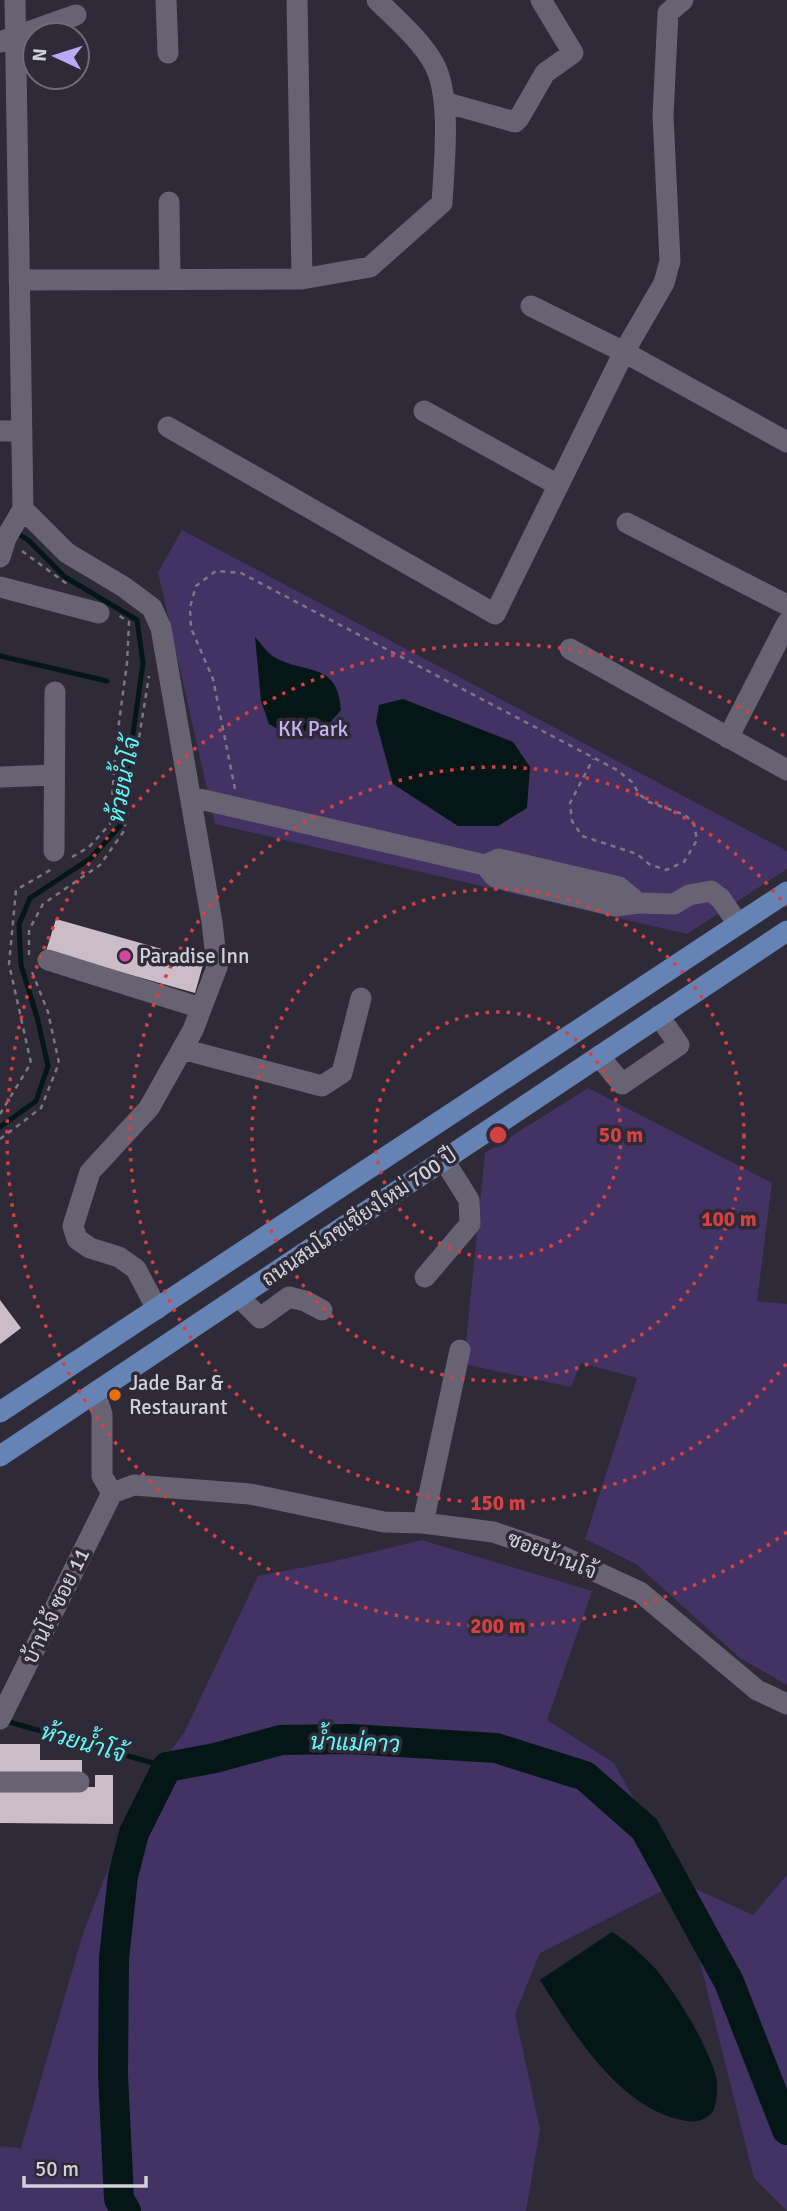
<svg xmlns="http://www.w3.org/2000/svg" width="787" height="2211" font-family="Signika,Sarabun,sans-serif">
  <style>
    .green { fill: #423364 }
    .water { fill: #041616 }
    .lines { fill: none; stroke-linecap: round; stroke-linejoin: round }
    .stream { stroke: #041616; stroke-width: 5 }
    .river { stroke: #041616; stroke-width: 30 }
    .building { fill: #cbbcc8 }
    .path { stroke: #7b7883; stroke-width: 2.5; stroke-dasharray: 5 5; stroke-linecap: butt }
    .minor { stroke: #676372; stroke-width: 21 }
    .major { stroke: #6683b6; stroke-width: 21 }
    .ring { fill: none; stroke: #d54142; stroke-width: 3.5; stroke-dasharray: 3.5 7 }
    .hotel-dot { fill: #d1479c; stroke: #2e2a37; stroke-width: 2.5 }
    .food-dot { fill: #e8710a; stroke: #2e2a37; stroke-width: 2.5 }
    .labels { text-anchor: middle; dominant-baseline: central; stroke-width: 7; stroke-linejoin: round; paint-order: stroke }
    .park-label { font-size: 21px; fill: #c5b4f6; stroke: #2e2a37 }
    .poi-label { font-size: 21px; fill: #d2d0d8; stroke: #2e2a37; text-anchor: start }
    .street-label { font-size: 21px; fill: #d2d0d8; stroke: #2e2a37 }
    .water-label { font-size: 23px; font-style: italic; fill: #62f8f8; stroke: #2e2a37 }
    .centre { fill: #d54142; stroke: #2e2a37; stroke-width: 3.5 }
    .ring-label { font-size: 21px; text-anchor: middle; font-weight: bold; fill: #d54142; stroke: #2e2a37; stroke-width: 7; stroke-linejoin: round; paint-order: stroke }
  </style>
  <rect width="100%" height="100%" fill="#2e2a37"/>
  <path class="green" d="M182 530 787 851V869L687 934 215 824 158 572Z
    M588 1088 772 1183 757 1301 787 1304V1685L740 1658 636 1564 585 1539 637 1378 581 1363 571 1387 464 1364 485 1153Z
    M422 1540 592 1591 547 1720 614 1763 680 1882 753 1915 787 1875V2211L754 2178 680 1882 540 1953 515 2014 540 2129 526 2211H0V2146L21 2148 84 1930 138 1793 184 1733 258 1576 331 1562Z"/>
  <path class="water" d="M255 637C261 643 267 653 274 657 306 675 338 661 341 710L327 726 289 735 269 724 261 701Z
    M403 699 513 742 530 767 527 808 498 826H458L393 784 376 722 379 705Z
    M612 1932C627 1941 640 1953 653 1966 675 1991 708 2045 716 2077 718 2084 717 2102 714 2109 709 2119 697 2123 687 2121 620 2111 573 2032 540 1980Z"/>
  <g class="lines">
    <path class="stream" d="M0 656 107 681
      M0 1127 36 1101 48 1066 37 1017 21 965 19 924 30 898 91 858 120 826 143 663 137 620 65 577 28 540 14 531
      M6 1721 167 1767"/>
    <path class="river" d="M126 2211 119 2199 113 2075 114 1958 123 1876 134 1833 167 1767 215 1758 281 1740 351 1739 496 1748 585 1776 645 1829 729 1982 787 2130"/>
  </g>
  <path class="building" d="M56 919 204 961 195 993 46 951Z
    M0 1300 21 1328 0 1344Z
    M0 1744H40V1760H82V1778H0Z
    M95 1775H113V1824L0 1823V1786L95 1787Z"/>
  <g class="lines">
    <path class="path" d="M22 551 67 584
      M235 789 213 679 191 628 190 607 196 586 216 571 241 573 617 770 632 782 639 794 649 802 685 815 694 824 697 840 684 862 666 870 649 864 637 854 582 836 572 821 570 803 593 759
      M72 857 89 847 110 824 116 745 127 663 129 622 118 615
      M29 955V930L43 904 100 865 124 831 149 676
      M0 1114 31 1063 9 964 16 890 52 869
      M0 1139 41 1108 59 1063 48 1012 32 972"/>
    <path class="minor" d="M15 0 23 509 67 553 124 587 152 608 161 628 212 922 217 967 193 1030 149 1108 90 1172 73 1226 77 1239 90 1248 119 1257 136 1269 157 1309
      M166 0 168 53
      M297 0 302 279
      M0 42 76 15
      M444 102 515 122 519 118 545 73 573 53 541 0
      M169 202 170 278
      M19 280 302 279 370 267 442 203C444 165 452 97 434 64 421 40 396 19 377 0
      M531 306 624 352 787 442
      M424 411 558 485
      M168 427 495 614 624 352 664 283 670 261 663 116 668 13 683 0
      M0 431H22
      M627 523 787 605
      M0 557 6 538 23 509
      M0 587 99 613
      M570 649 787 770
      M728 738 787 623
      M0 777 54 775
      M191 797 485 865 495 877 615 906 638 903 619 887 499 859 485 865
      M54 851 55 692
      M638 903 674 904 689 895 711 891 721 899 738 924
      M48 960 201 1008
      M182 1049 322 1086 342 1073 361 998
      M599 1056 622 1084 679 1045 659 1016
      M425 1277 470 1224 469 1200 444 1160
      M239 1297 260 1318 289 1297 305 1301 322 1310
      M95 1393 102 1414V1476L112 1493
      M112 1493 134 1485 250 1494 384 1522 423 1523 493 1532 553 1552 640 1592 757 1690 787 1704
      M423 1523 460 1350
      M0 1719 112 1493
      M0 1782H79"/>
    <path class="major" d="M0 1412 787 892
      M0 1456 787 931"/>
  </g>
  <g class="ring">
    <circle cx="498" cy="1135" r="123"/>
    <circle cx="498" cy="1135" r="246"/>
    <path d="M786 1364A368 368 0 1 1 786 906"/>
    <path d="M787 1532A491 491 0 1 1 787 738"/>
  </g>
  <circle class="hotel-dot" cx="125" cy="956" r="7"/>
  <circle class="food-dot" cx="115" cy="1395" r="7"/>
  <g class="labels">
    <g class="park-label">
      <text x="313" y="729">KK Park</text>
    </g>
    <g class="poi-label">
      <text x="139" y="956">Paradise Inn</text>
      <text x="129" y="1383">Jade Bar &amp;<tspan x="129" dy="24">Restaurant</tspan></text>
    </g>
    <g class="street-label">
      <text transform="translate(359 1217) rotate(-34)">ถนนสมโภชเชียงใหม่ 700 ปี</text>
      <text transform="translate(552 1555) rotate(22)">ซอยบ้านโจ้</text>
      <text transform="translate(56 1606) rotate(-64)">บ้านโจ้ ซอย 11</text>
    </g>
    <g class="water-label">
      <text transform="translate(124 780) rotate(-79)">ห้วยน้ำโจ้</text>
      <text transform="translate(83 1743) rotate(16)">ห้วยน้ำโจ้</text>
      <text transform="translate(355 1743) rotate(2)">น้ำแม่คาว</text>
    </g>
  </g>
  <circle cx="498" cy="1135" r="10" class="centre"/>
  <g class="ring-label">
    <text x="621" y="1142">50 m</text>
    <text x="729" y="1226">100 m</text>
    <text x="498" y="1510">150 m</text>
    <text x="498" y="1633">200 m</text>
  </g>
  <g transform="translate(56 56) rotate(274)"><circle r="33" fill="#2e2a37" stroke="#706c77" stroke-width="2"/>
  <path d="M0-5L12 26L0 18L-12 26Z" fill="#bca9f5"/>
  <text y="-10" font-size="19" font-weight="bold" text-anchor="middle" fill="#d2d0d8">N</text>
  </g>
  <path d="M24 2176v10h122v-10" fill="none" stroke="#d2d0d8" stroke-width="3.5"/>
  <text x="35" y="2176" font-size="21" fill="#d2d0d8" stroke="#2e2a37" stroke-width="5" paint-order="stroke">50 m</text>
</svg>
